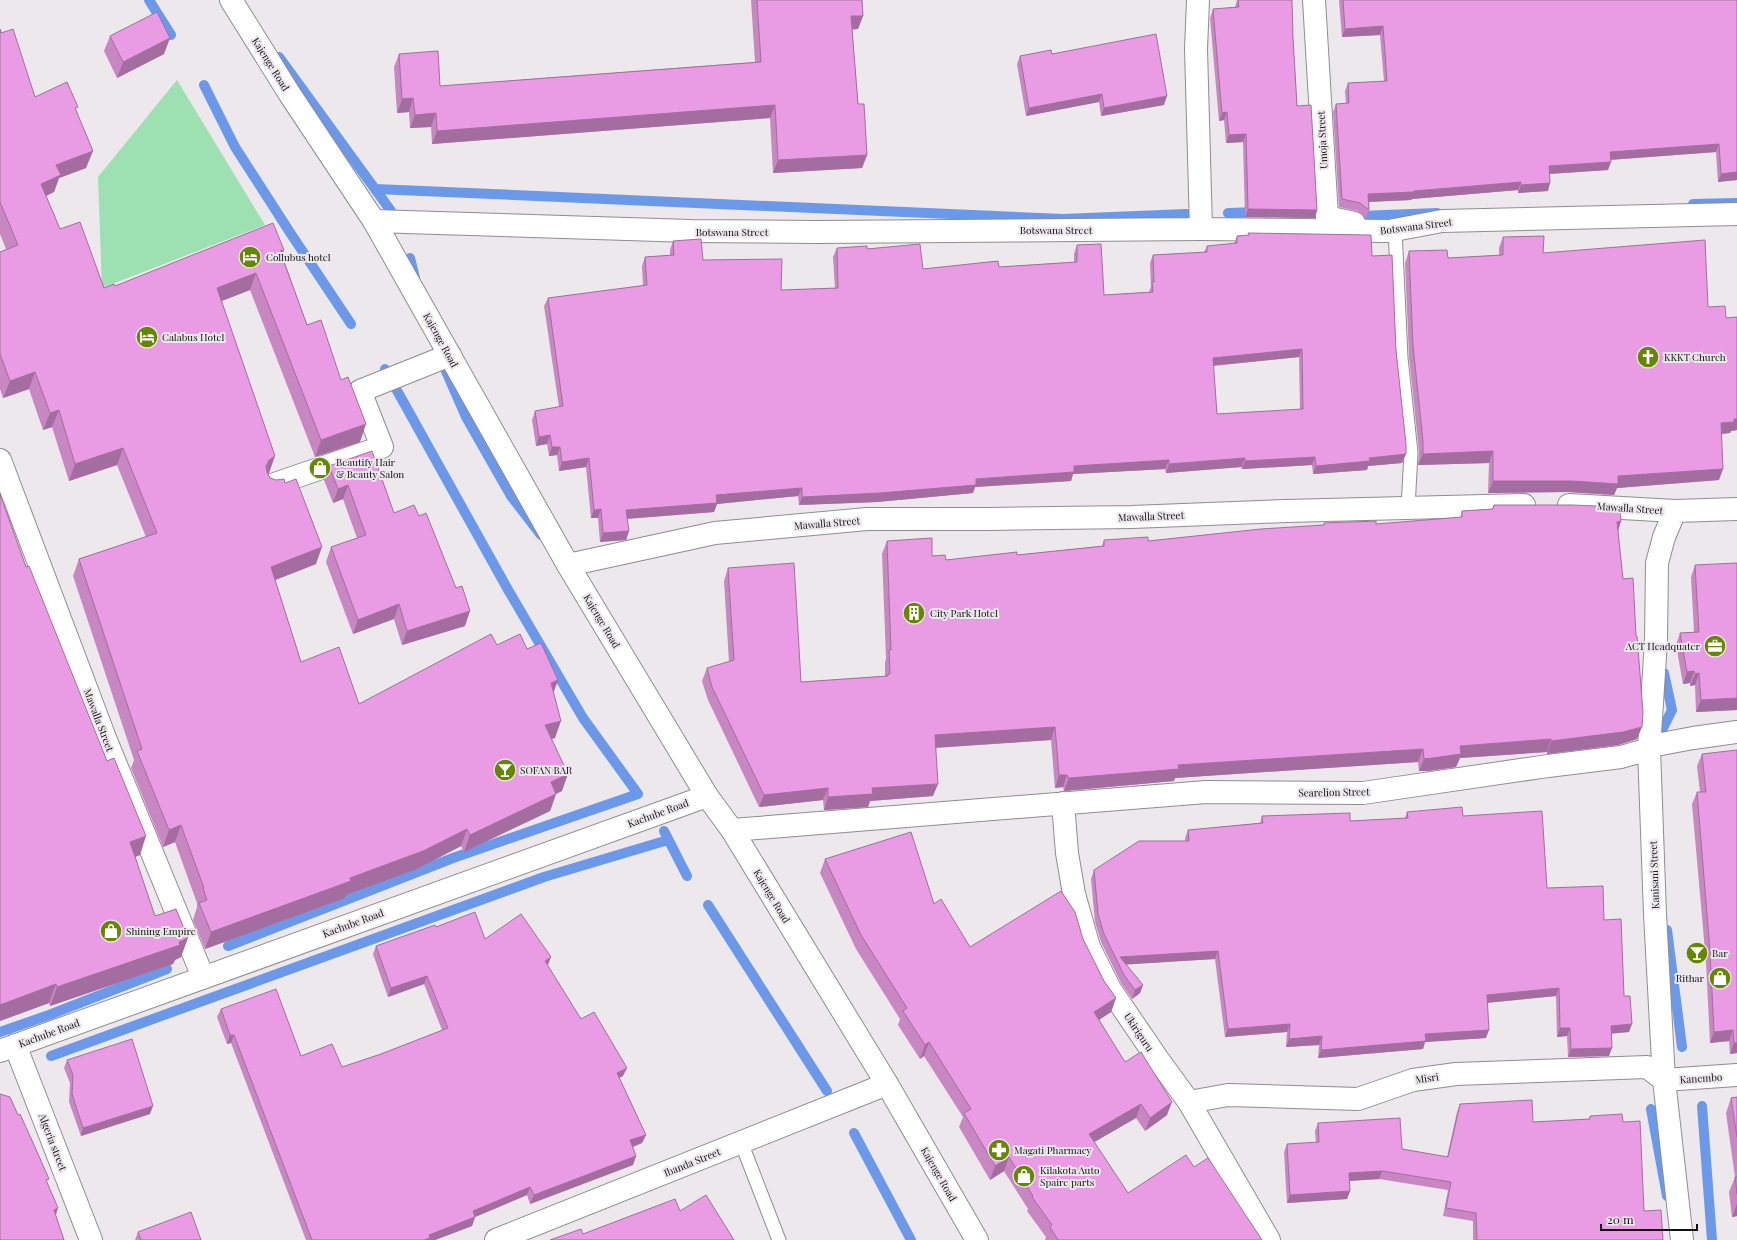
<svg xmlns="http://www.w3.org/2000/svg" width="1737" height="1240" font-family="'Playfair Display',serif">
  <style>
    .green { fill: #9de0b1 }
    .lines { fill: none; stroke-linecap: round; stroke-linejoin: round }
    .stream { stroke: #6b98e9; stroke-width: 10 }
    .lane-casing { stroke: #908c8f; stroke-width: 15 }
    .street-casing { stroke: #908c8f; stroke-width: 24 }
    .secondary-casing { stroke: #908c8f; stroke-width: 24 }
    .lane { stroke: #fff; stroke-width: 13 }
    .street { stroke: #fff; stroke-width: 22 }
    .secondary { stroke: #fff; stroke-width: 22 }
    .wall { fill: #c886c3; fill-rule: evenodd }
    .shaded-wall { fill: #a36d9f }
    .building { fill: #e99ce3; stroke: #a36d9f; fill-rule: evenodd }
    .labels { text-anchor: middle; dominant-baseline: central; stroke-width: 4; stroke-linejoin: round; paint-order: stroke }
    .street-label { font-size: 10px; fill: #111011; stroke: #ece8ec }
    .poi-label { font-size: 10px; fill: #111011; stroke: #ece8ec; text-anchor: start }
  </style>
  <rect width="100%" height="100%" fill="#ece8ec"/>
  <path class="green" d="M177 80 265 225 102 288 98 177Z"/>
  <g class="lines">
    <path class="stream" d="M149 0 171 35
      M279 57 391 211
      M204 85 235 147 291 234 351 324
      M376 189 1063 219 1186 214
      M1693 204 1737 203
      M1228 213 1258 212
      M1360 216 1437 213
      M410 258 415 278
      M442 362 466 417 511 496 541 535
      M1660 734 1672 710 1664 673
      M664 831 687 876
      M708 905 827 1091
      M1667 930 1682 1047
      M228 946 453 858 638 794 583 718 507 588 385 369
      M0 1032 49 1015 167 969
      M51 1056 544 877 668 840
      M1702 1106 1712 1240
      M1651 1109 1667 1196
      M854 1133 911 1240"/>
    <g class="lane-casing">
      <path id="lane" d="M1395 229 1401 358 1411 453 1408 508
        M741 1142 779 1240"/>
    </g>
    <g class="street-casing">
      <path id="street" d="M1198 0 1196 49 1201 229
        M1314 0 1327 217 1354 223
        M374 221 690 231 818 232 1201 229 1389 231 1442 221 1737 214
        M0 460 105 738 203 977
        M272 485 382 447 360 391 450 355
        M1569 505 1675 511 1737 509
        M1675 511 1664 537 1657 563 1656 641 1649 749 1655 914 1664 1080 1682 1240
        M568 565 715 533 867 519H989L1132 517 1286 511 1524 505
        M1063 803 1067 853 1074 894 1089 947 1110 989 1157 1058 1189 1102 1269 1240
        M732 830 1206 792 1363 793 1548 766 1621 757 1649 749 1656 745 1693 738 1737 732
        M15 1045 91 1240
        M0 1051 707 796
        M1189 1102 1228 1095 1358 1099 1413 1080 1456 1074 1647 1067 1664 1080 1737 1075
        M496 1240 887 1084"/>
    </g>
    <g class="secondary-casing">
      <path id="secondary" d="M231 0 289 93 374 221 568 565 707 796 732 830 887 1084 977 1240"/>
    </g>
    <use href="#lane" class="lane"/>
    <use href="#street" class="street"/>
    <use href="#secondary" class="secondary"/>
  </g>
  <path class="wall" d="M751 0H862L863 16 858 29H852L858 104 867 155 862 168 773 173 770 118 432 144 431 127 410 128 409 112 397 113 394 67 399 54 440 86 755 62Z
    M1237 0H1292L1293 38 1297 106 1317 210 1315 218 1245 217 1243 142 1226 143 1224 120 1219 121 1210 18 1213 9 1235 7Z
    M1339 0H1737V180L1718 182 1716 152 1610 160 1608 170 1550 174 1548 191 1518 193V190L1412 199 1411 200 1369 202V210L1366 218 1357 211 1339 207 1333 112 1336 104H1346L1345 91 1348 83 1384 81 1380 35 1342 37Z
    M0 29 35 97 77 111 86 168 59 178 54 192 46 196 60 229 104 288 115 286 284 250 282 255 307 325 360 442 315 457 250 290 222 301 269 473 268 474 316 564 275 580 301 662 359 704 497 645 527 649 553 693 555 738 551 739 562 791 556 794 550 811 464 852 461 846 417 869 346 895 345 898 205 949 193 920 197 907V903L175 842 163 847 131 768 134 760 73 576 79 559 146 537 117 465 69 481 52 427 43 430 29 389 3 398 0 389V252L6 249 0 234Z
    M110 36 164 54 117 78 104 51Z
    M1052 54 1164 105 1101 116 1099 102 1026 116 1017 64 1020 56Z
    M1248 233 1372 256 1396 350 1406 454 1402 463 1368 466 1367 470 1313 474 1312 465 1242 469 1241 467 1166 473 1165 469 1073 474 1071 481 975 487 973 493 877 502 799 505 798 496 717 504 714 512 627 519 629 531 626 540 600 542 598 518H591L586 467 559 471 557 455 549 456 547 444 536 446 532 420 535 411 559 407 544 306 548 298 643 286 642 266 645 257 670 255V250L673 241 703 260 781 290 835 288 833 257 837 248 867 249 923 269 999 267 1074 262V254L1077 245 1104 295 1149 292 1151 286 1150 263 1153 255 1204 252 1207 246 1234 244 1237 236 1248 235ZM1299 357 1300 410 1217 414 1213 366Z
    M1503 237 1543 253 1708 307 1726 318 1737 317V430L1731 431 1730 433 1722 434 1719 480 1617 488 1614 495 1568 492 1488 493 1489 463 1418 465 1419 452 1409 357 1405 263 1409 251 1448 258 1499 255V248Z
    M329 466 394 513 465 626 402 645 394 619 353 634 326 562 331 547 357 538 343 499 333 503 324 480Z
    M0 494 26 567 140 855 135 857 155 916 181 957 175 960 173 964 50 1006 49 1003 0 1021Z
    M1494 505 1621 521 1618 531 1637 739 1618 745 1547 754V752L1460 758 1456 767 1428 771H1419L1418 762 1175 778 1174 781 1064 791 1063 787 1055 788 1051 740 936 748 933 796 870 801 868 807 824 810 823 800 759 807 708 700 702 681 707 668 729 662 724 581 728 568 801 682 885 676V663L886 658 882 554 887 541 946 560 1017 555 1102 546 1104 540 1148 541 1323 525 1324 523 1376 524 1460 518 1462 511 1492 509Z
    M1695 565 1737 710 1696 712 1695 685 1690 686V683L1683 684 1676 645 1680 633 1694 632 1691 577Z
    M1702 754 1737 1053 1730 1054 1729 1041 1710 1043 1706 962 1692 804 1697 792H1700L1697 766Z
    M1407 812 1463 816 1547 888 1604 920 1624 996 1629 1032 1612 1033 1609 1056 1568 1057 1567 1036 1557 1037 1556 996 1487 1003 1486 1038 1425 1042 1423 1049 1318 1058 1319 1045 1286 1047 1287 1032 1225 1037 1215 959 1126 964 1143 985 1140 993 1132 999 1121 983 1101 942 1095 922 1091 879 1094 870 1185 841V838L1188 830 1260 823 1262 816 1350 821 1405 818Z
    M825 859 934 904 970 947 1083 939 1104 981 1116 998 1111 1012 1099 1020 1125 1062 1167 1115 1145 1131 1136 1118 1094 1142 1128 1193 1194 1167 1262 1240H1045L1046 1237 1027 1211 1028 1209 1004 1171 990 1180 959 1127 963 1117 924 1056 920 1059 898 1025 900 1019 856 949 820 873Z
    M436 927 485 939 548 966 581 1019 623 1076 619 1078 646 1135 642 1143 633 1147 636 1156 633 1165 530 1204 527 1195 475 1217 472 1226 435 1240H306L231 1043 227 1044 217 1017 221 1009 301 1056 342 1067 381 1054 442 1030 424 984 388 997 373 954 376 946Z
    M67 1060 150 1114 81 1136 69 1102 70 1083 64 1068Z
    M1737 1097V1216L1732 1217 1729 1192 1735 1177 1726 1113 1731 1098Z
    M1460 1104 1533 1122 1589 1119 1590 1116 1623 1122 1644 1211 1663 1240H1473V1221L1443 1216 1448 1190 1379 1179 1350 1181V1191L1347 1199 1287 1203 1284 1152 1287 1144 1316 1143 1315 1131 1318 1123 1402 1149 1447 1157 1457 1112Z
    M138 1232 201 1240H135Z"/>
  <path class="shaded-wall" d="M851 16H863L858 29 846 30Z
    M1383 26 1380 35 1342 37 1345 29Z
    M170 38 164 54 117 78 123 62Z
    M1102 94 1099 102 1026 116 1029 108Z
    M1167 96 1164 105 1101 116 1104 108Z
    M413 98 409 112 397 113 402 99Z
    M775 105 770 118 432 144 437 131Z
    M1227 112 1224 120 1219 121 1222 113Z
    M436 113 431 127 410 128 415 115Z
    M1246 134 1243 142 1226 143 1229 135Z
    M1719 144 1716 152 1607 160 1610 152Z
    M93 151 86 168 59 178 54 192 35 201 41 184 56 165Z
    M867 155 862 168 773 173 778 160Z
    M1611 162 1608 170 1547 174 1549 166Z
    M1737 172V180L1718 182 1721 174Z
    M1521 182 1518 190 1412 199 1411 200 1365 202 1368 194 1414 191Z
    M1550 183 1548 191 1518 193 1521 185Z
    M1248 209 1317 210 1315 218 1245 217Z
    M284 250 277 267 280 251Z
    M256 273 250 290 211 305 217 288Z
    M1302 349 1299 357 1209 366 1213 358Z
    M35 372 29 389 3 398 10 381Z
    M59 410 52 427 43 430 50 413Z
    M1734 419H1737V430L1731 431 1730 433 1717 434 1721 423Z
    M366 424 360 442 315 457 321 440Z
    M550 435 547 444 536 446 539 437Z
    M552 447H560L557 455 549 456Z
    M123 448 117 465 69 481 75 464Z
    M1493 451 1489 463 1418 465 1423 454Z
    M1406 454 1402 463 1368 466 1367 470 1313 474 1316 466 1369 458Z
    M275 456 269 473 262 477 269 460Z
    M1315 457 1312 465 1242 469 1245 461Z
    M589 458 586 467 559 471 562 462Z
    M1245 458 1241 467 1166 473 1169 464Z
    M1169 460 1165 469 1073 474 1071 481 975 487 973 493 877 502 799 505 802 497 976 479 1074 466Z
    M1723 469 1719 480 1617 488 1614 495 1568 492 1488 493 1493 481 1618 476Z
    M348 485 343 499 333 503 338 489Z
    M802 488 798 496 717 504 714 512 623 519 626 510 716 495Z
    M601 509 598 518H591L594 510Z
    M1621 521 1617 534V522Z
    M629 531 626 540 600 542 603 533Z
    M322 547 316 564 265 584 271 567Z
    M399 604 394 619 353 634 358 620Z
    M470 611 465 626 402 645 407 631Z
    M1694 671 1690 683 1683 684 1687 672Z
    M1699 673 1695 685 1690 686 1695 674Z
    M558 680 552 697 551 683Z
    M1737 698V710L1696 712 1701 700Z
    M561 721 555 738 539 742 545 725Z
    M1055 727 1051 740 930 748 935 735Z
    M1642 727 1637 739 1618 745 1547 754 1551 741Z
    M1551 739 1547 752 1460 758 1456 767 1428 771H1419L1424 759 1460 746Z
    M1423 749 1418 762 1175 778 1174 781 1064 791 1069 778 1178 765Z
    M568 774 562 791 544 799 551 782Z
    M1059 775H1067L1063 787 1055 788Z
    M938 784 933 796 870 801 868 807 824 810 828 797 872 788Z
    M828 788 823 800 759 807 764 795Z
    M556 794 550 811 464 852 470 835Z
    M181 825 175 842 163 847 169 830Z
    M467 829 461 846 417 869 346 895 345 898 205 949 211 932 350 878Z
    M146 836 140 855 123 861 130 842Z
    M188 938 181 957 175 960 173 964 50 1006 57 987Z
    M1218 951 1215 959 1119 965 1120 957Z
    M551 957 548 965 545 961Z
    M427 976 424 984 388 997 391 988Z
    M56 984 49 1003 0 1021V1005Z
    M1143 985 1140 993 1132 999 1135 990Z
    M1559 988 1556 996 1484 1003 1487 995Z
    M1116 998 1111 1012 1089 1026 1094 1012Z
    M1290 1024 1287 1032 1225 1037 1228 1029Z
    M1632 1024 1629 1032 1608 1034 1611 1026Z
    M1560 1028H1570L1567 1036 1557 1037Z
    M1489 1030 1486 1038 1425 1042 1423 1049 1318 1058 1321 1050 1425 1034Z
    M1733 1030 1729 1041 1710 1043 1714 1032Z
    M230 1035H234L231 1043 227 1044Z
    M1322 1036 1319 1045 1286 1047 1289 1039Z
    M929 1042 924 1056 920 1059 925 1045Z
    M1734 1043H1737V1053L1730 1054Z
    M1612 1048 1609 1056 1568 1057 1571 1049Z
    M627 1068 623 1076 613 1081 617 1073Z
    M1172 1102 1167 1115 1145 1131 1150 1118Z
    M1141 1104 1136 1118 1084 1148 1089 1134Z
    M153 1106 150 1114 81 1136 83 1128Z
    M646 1135 642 1143 627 1149 630 1140Z
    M636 1156 633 1165 530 1204 534 1195Z
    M1009 1157 1004 1171 990 1180 995 1166Z
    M1382 1171 1379 1179 1346 1181 1349 1173Z
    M530 1187 527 1195 475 1217 472 1226 435 1240H424L429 1235 473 1211Z
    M1350 1191 1347 1199 1287 1203 1290 1195Z
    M1737 1204V1216L1732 1217Z
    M58 1208 55 1218 54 1210Z"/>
  <path class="building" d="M757 0H862L863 16H851L858 104H864L867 155 778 160 775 105 437 131 436 113 415 115 413 98 402 99 399 54 438 51 440 86 761 62Z
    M1238 0H1292L1293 38 1297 106 1311 105 1317 210 1248 209 1246 134 1229 135 1227 112 1222 113 1213 9 1239 7Z
    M1343 0H1737V172L1721 174 1719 144 1610 152 1611 162 1549 166 1550 183 1521 185V182L1414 191V192L1368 194 1369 210 1360 203 1342 199 1336 104 1349 103 1348 83 1387 81 1383 26 1345 29Z
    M157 12 170 38 123 62 110 36Z
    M0 29 1 33 13 29 35 97 67 82 78 107 75 108 93 151 56 165 61 175 41 184 60 229 80 222 104 288 114 284 115 286 273 223 284 250 280 251 307 325 321 320 341 380 348 377 366 424 321 440 256 273 217 288 275 456 269 460 266 466 267 472 270 478 276 480 284 479 285 483 296 479 322 547 271 567 301 662 339 647 359 704 491 634 497 645 520 634 527 649 541 643 558 680 551 683 561 721 545 725 568 774 551 782 556 794 470 835 467 829 423 851 350 878 351 881 211 932 199 903 207 900 203 888H204L181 825 169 830 137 751 142 749 79 559 157 533 123 448 75 464 59 410 50 413 35 372 10 381 0 354V252L18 245 0 202Z
    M1156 34 1167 96 1104 108 1102 94 1029 108 1020 56 1051 50 1052 54Z
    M1248 233 1371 235 1372 256 1392 255 1396 350 1406 444V454L1369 458 1370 461 1316 466 1315 457 1245 461V458L1169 464V460L1074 466V472L976 479V485L880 493 802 497V488L716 495 717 503 626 510 629 531 603 533 601 509 594 510 589 458 562 462 560 447H552L550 435 539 437 535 411 563 406 548 298 647 285 645 257 674 255 673 241 701 239 703 260 782 259 781 290 838 288 837 248 867 246V249L920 244 923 269 998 261 999 267 1077 262V245L1101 244 1104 295 1153 292 1152 282H1154L1153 255 1207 252V246L1237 243V236L1249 235ZM1302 349 1303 409 1217 414 1213 358Z
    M1544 236 1543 253 1705 240 1708 307 1725 306 1726 318 1737 317V419H1734V422L1721 423 1723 469 1618 476V484L1572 481H1493V451L1423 454V441L1413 346 1409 251 1447 250 1448 258 1503 255V237Z
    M372 451 394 513 414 505 419 516 426 513 456 588 462 586 470 611 407 631 399 604 358 620 331 547 366 535 348 485 338 489 329 466Z
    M0 494 26 567 29 566 107 761 114 758 146 836 130 842 155 916 176 909 188 938 179 942 180 945 57 987 56 984 0 1005Z
    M1494 505H1572L1620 507 1621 521 1617 522 1623 579 1633 578 1636 636H1637L1643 712 1642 727 1623 732 1551 741V739L1460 746 1461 754 1433 758 1424 759 1423 749 1178 765 1179 769 1069 778 1067 775H1059L1055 727 935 735 938 784 872 788 873 794 828 797V788L764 795 712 687 707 668 734 660 728 568 794 563 801 682 888 676V674H890L889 650H891L887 541 932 538V556L945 555 946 560 1017 552V555L1104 546V540L1148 537V541L1261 529 1324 525V523L1376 521V524L1462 517V511L1493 509Z
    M1737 563V698L1701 700 1699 673 1695 674 1694 671 1687 672 1680 633 1699 632 1695 565Z
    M1737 750V1043H1734L1733 1030 1714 1032 1710 951 1697 792H1706L1702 754Z
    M1462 807 1463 816 1542 811 1547 888 1603 886 1604 920 1621 919 1624 996H1630L1632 1024 1611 1026 1612 1048 1571 1049 1570 1028H1560L1559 988 1487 995 1489 1030 1425 1034 1426 1041 1321 1050 1322 1036 1289 1039 1290 1024 1228 1029 1218 951 1120 957 1143 985 1135 990 1124 975 1104 934 1098 914 1094 870 1139 841H1189L1188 830 1263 823 1262 816 1350 813V821L1408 818 1407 812Z
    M911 832 934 904 941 899 970 947 1061 891 1075 912 1083 939 1104 981 1116 998 1094 1012 1125 1062 1141 1052 1172 1102 1150 1118 1141 1104 1089 1134 1128 1193 1186 1155 1194 1167 1208 1158 1262 1240H1058L1050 1227 1052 1225 1032 1197 1033 1196 1009 1157 995 1166 964 1113 971 1109 929 1042 925 1045 903 1011 907 1008 861 935 825 859Z
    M475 912 485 939 521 914 551 957 545 961 581 1019 594 1012 627 1068 617 1073 646 1135 630 1140 636 1156 534 1195 530 1187 473 1211 475 1217 429 1235 430 1238 424 1240H312L234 1035H230L221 1009 276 989 301 1056 332 1044 342 1067 381 1054 448 1028 427 976 391 988 376 946 435 925 436 927Z
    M132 1039 153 1106 83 1128 72 1094 73 1075 67 1060Z
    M0 1094 10 1097 18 1115 20 1114 34 1145 49 1179 46 1180 58 1208 54 1210 64 1240H0Z
    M1737 1097V1137L1731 1098Z
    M1532 1100 1533 1122 1590 1119V1116L1622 1114 1623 1122 1640 1121 1644 1211 1661 1210 1663 1240H1477L1476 1213 1446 1208 1451 1182 1382 1171 1349 1173 1350 1191 1290 1195 1287 1144 1319 1142 1318 1123 1400 1118 1402 1149 1448 1157 1460 1104Z
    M1735 1177H1737V1194Z
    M706 1195 734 1240H550L581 1229 583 1234 675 1199 680 1211Z
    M191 1212 201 1240H141L138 1232Z"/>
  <defs>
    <g id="hotel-disc" transform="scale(1.15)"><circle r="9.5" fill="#658704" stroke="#ece8ec"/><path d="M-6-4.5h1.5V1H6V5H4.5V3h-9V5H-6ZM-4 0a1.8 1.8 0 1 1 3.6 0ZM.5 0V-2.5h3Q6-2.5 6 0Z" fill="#fff"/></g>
    <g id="church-disc" transform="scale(1.15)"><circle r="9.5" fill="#658704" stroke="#ece8ec"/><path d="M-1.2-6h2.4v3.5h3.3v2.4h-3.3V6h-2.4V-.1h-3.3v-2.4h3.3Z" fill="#fff"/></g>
    <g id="shop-disc" transform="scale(1.15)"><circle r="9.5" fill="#658704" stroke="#ece8ec"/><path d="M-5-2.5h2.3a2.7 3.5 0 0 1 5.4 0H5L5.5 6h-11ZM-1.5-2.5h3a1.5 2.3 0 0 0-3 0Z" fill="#fff"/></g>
    <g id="building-disc" transform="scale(1.15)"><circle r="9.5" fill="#658704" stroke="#ece8ec"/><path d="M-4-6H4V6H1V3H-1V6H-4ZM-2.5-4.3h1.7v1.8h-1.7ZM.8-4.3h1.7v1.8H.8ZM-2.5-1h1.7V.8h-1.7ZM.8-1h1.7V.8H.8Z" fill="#fff"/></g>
    <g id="office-disc" transform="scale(1.15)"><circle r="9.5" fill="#658704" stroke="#ece8ec"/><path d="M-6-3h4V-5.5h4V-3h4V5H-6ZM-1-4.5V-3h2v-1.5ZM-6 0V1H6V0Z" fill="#fff"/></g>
    <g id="bar-disc" transform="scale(1.15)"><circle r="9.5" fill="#658704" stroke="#ece8ec"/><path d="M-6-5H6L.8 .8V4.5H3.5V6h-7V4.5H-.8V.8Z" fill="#fff"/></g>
    <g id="pharmacy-disc" transform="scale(1.15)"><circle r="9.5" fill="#658704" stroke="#ece8ec"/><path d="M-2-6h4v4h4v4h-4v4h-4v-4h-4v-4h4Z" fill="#fff"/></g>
  </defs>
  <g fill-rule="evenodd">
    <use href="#hotel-disc" x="250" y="257"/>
    <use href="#hotel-disc" x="147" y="337"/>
    <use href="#church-disc" x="1648" y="357"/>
    <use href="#shop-disc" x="320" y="468"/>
    <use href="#building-disc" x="914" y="613"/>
    <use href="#office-disc" x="1715" y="646"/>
    <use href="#bar-disc" x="505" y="770"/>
    <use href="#shop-disc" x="111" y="931"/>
    <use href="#bar-disc" x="1697" y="953"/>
    <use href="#shop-disc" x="1720" y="978"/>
    <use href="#pharmacy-disc" x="999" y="1150"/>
    <use href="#shop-disc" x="1024" y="1176"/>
  </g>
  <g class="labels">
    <g class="street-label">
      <text transform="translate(271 64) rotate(58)">Kajenge Road</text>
      <text transform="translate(1322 140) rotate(-93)">Umoja Street</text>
      <text transform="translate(1416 226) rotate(-7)">Botswana Street</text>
      <text x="1056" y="230">Botswana Street</text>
      <text x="732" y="232">Botswana Street</text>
      <text transform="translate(441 340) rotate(61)">Kajenge Road</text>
      <text transform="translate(1630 508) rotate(4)">Mawalla Street</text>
      <text transform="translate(1151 516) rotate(-2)">Mawalla Street</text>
      <text transform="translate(827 523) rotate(-5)">Mawalla Street</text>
      <text transform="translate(602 621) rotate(59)">Kajenge Road</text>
      <text transform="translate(99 720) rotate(69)">Mawalla Street</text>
      <text transform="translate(1334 792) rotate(-1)">Searelion Street</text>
      <text transform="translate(658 813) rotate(-20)">Kachube Road</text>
      <text transform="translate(1654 875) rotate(-92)">Kanisani Street</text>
      <text transform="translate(772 896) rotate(59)">Kajenge Road</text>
      <text transform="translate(353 923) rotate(-20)">Kachube Road</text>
      <text transform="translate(1139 1032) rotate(56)">Ukiriguru</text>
      <text transform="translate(49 1033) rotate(-20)">Kachube Road</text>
      <text transform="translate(1427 1078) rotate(-8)">Misri</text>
      <text transform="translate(1701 1078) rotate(-4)">Kanembo</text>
      <text transform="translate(53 1142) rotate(69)">Algeria street</text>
      <text transform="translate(692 1162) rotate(-22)">Ibanda Street</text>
      <text transform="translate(939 1174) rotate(60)">Kajenge Road</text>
    </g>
    <g class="poi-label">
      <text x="266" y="257">Collubus hotel</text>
      <text x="162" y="337">Calabus Hotel</text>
      <text x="1664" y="357">KKKT Church</text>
      <text x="336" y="462">Beautify Hair<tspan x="336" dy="12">&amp; Beauty Salon</tspan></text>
      <text x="930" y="613">City Park Hotel</text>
      <text x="1700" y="646" text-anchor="end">ACT Headquater</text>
      <text x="520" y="770">SOFAN BAR</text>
      <text x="126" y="931">Shining Empire</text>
      <text x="1712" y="953">Bar</text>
      <text x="1704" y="978" text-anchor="end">Rithar</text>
      <text x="1014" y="1150">Magati Pharmacy</text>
      <text x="1040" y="1170">Kilakota Auto<tspan x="1040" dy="12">Spaire parts</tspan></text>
    </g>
  </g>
  <path d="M1601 1224v6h96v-6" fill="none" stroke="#111011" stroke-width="2"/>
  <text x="1607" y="1224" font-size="12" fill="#111011" stroke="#ece8ec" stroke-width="3" paint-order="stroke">20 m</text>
</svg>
